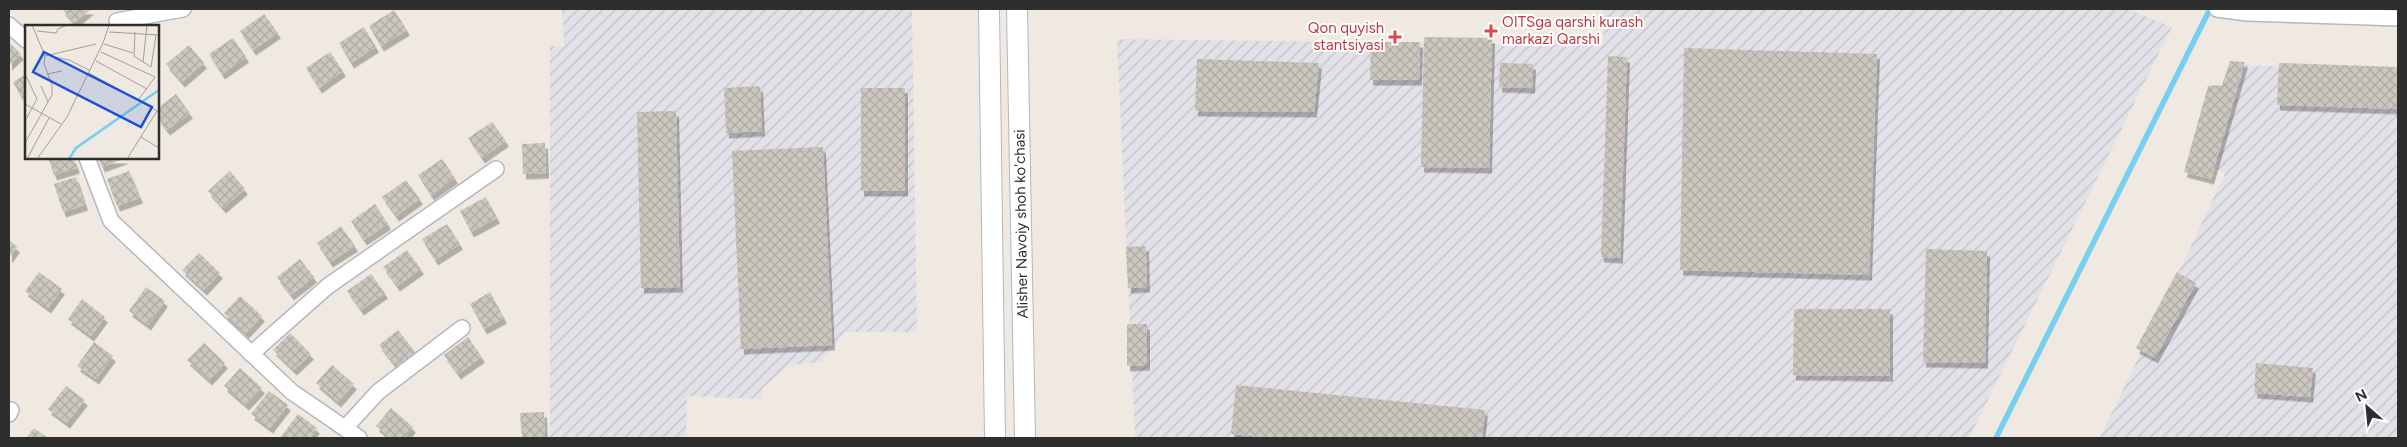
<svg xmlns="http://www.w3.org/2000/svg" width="2407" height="447" font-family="Figtree,sans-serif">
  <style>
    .industrial { fill: url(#industrial-furrows) }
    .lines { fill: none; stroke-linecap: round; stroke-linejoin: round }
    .stream { stroke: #75cff0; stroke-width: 5.5 }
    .building { fill: url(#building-cross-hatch); filter: url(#shadow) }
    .minor-casing { stroke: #b4b7c1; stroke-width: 18 }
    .secondary-casing { stroke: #b4b7c1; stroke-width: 22 }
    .minor { stroke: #fff; stroke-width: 15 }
    .secondary { stroke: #fff; stroke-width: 20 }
    .health-dot { fill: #e0444e; stroke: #fff; stroke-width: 2 }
    .labels { text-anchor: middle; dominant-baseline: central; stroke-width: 4; stroke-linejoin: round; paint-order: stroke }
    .health-label { font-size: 15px; fill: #be3a42; stroke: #fff; text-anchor: start }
    .street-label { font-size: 15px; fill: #2e2e2e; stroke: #fff }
    .inset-river { fill: none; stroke: #75cff0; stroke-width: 2.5 }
    .inset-road { fill: none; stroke: #a29e99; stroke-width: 1 }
    .view { fill: #1d4ed8; fill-opacity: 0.15; stroke: #1d4ed8; stroke-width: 2.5 }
    .inset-edge { fill: none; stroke: #2e2e2e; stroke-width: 2.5 }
  </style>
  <defs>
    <pattern id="industrial-furrows" width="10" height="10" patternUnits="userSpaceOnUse" patternTransform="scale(1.25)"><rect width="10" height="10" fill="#e3e1e8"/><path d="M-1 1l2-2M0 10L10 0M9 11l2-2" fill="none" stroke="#c3c1c7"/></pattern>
    <pattern id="building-cross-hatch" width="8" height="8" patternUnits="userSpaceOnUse" patternTransform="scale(1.25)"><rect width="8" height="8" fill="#cbc7bf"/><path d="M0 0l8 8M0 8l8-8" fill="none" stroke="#afaba4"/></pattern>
    <filter id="shadow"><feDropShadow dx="3" dy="5.5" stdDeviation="0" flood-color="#0004"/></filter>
  </defs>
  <rect width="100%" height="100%" fill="#efe9e1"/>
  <path class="industrial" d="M562 9H912L917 332H845L822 362 789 365 762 389 761 399 687 396 686 438H550V46L564 47Z
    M1604 9H2128L2172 27 1969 438H1135L1117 39 1603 45Z
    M2242 65 2398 70V438H2100L2225 174 2206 163Z"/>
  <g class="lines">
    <path class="stream" d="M1996 438 2210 9"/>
  </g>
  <path class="building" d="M62 9H91L74 23Z
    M394 10 407 30 381 46 369 26Z
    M264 14 278 33 253 50 240 31Z
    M364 27 376 47 351 63 339 43Z
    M1424 37 1492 38 1489 168 1421 167Z
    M233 38 246 57 222 74 209 54Z
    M9 42 21 54 9 65Z
    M1371 42H1420L1419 80H1370Z
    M189 45 204 63 182 82 166 64Z
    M1684 48 1877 54 1869 275 1680 270Z
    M330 52 343 71 319 88 306 68Z
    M1608 56 1627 57 1620 258 1601 257Z
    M1197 59 1319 63 1314 112 1195 111Z
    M2230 61 2245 62 2211 179 2184 172 2208 86 2222 85Z
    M1500 63 1533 64 1532 88 1499 87Z
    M2279 63 2398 67V109L2277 105Z
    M26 74V106L13 82Z
    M760 86 762 131 726 133 724 88Z
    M861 88H905V191H861Z
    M176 94 190 113 167 130 158 118V108Z
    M676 111 680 287 641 288 637 112Z
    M492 122 506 141 482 158 468 138Z
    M545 143 546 173 523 174 522 144Z
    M823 147 832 345 741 349 732 151Z
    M48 158H73L77 168 54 175Z
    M98 158H126L102 167Z
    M442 159 455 178 431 195 418 175Z
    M129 171 140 198 117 206 107 179Z
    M230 171 245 189 223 208 208 191Z
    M76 177 85 205 63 212 54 184Z
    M406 180 420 199 396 216 382 197Z
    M486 197 497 218 471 232 460 211Z
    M375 204 388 224 364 240 351 221Z
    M447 224 460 244 435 260 422 239Z
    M341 226 355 246 330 262 317 243Z
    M9 240 17 247 9 258Z
    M1146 246 1147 287 1128 288 1126 247Z
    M1926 249 1987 251 1985 363 1923 362Z
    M407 250 421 269 397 286 383 267Z
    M199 253 220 273 204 290 182 270Z
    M300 259 314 277 291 295 277 277Z
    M39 272 62 289 48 308 25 291Z
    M2177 272 2196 283 2155 358 2136 348Z
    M371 274 385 293 361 310 347 291Z
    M146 287 165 301 148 325 129 311Z
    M490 292 504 318 484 329 470 304Z
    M240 296 262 316 246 333 224 313Z
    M82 299 105 317 91 336 68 319Z
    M1794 309H1890V376L1793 375Z
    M1127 324H1147V365L1127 366Z
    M398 330 416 353 397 368 379 345Z
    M290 333 311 354 294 370 273 350Z
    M468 337 482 357 458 374 444 355Z
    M94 342 113 356 96 379 77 366Z
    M204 343 225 363 209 380 187 360Z
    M2256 363 2313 368 2310 397 2254 393Z
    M332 365 354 384 338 402 316 383Z
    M240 368 262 388 246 405 224 386Z
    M1236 385 1485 410 1482 438H1273L1231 434Z
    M66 386 85 400 67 423 48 409Z
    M269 391 288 405 270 428 251 414Z
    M391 408 413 427 404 438H390L376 426Z
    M544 412 545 438H522L520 413Z
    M298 414 317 428 310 438H280Z
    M34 428 48 438H26Z"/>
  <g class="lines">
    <g class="minor-casing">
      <path id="minor" d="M2217 9 2247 13 2398 18
        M117 21 183 9
        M9 25 26 40
        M87 158 111 221 292 392 359 438
        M251 354 328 286 496 169
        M9 414 11 410
        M345 428 378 392 462 328"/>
    </g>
    <g class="secondary-casing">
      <path id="secondary" d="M989 9 995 438
        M1017 9 1025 438"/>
    </g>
    <use href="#minor" class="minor"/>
    <use href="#secondary" class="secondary"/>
  </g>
  <g class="health-dot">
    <path d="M1488.5 23.5h5v5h5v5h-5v5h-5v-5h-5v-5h5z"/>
    <path d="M1392.5 29.5h5v5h5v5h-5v5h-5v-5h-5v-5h5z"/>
  </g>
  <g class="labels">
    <g class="health-label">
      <text x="1502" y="22">OITSga qarshi kurash<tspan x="1502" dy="17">markazi Qarshi</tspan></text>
      <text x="1384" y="28" text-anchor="end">Qon quyish<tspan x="1384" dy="17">stantsiyasi</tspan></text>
    </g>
    <g class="street-label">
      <text transform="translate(1021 224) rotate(-91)">Alisher Navoiy shoh ko'chasi</text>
    </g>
  </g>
  <g transform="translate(25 25)">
    <rect width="134" height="134" fill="#efe9e1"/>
    <path class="inset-river" d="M44 134 51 123 134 65"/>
    <path class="inset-road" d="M7 0 20 31 71 19M12 6 31 8 33 4 42 0M84 7 134 10M110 7 109 31 126 42 131 10M79 19 108 28M76 27 130 52 114 74M25 31 44 35 64 45M71 36 122 64M118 37 122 0M64 48 134 87M22 49 37 46M16 61 23 77M0 79 36 99M0 96 12 74 1 51M116 112 134 123M0 118 27 70V60L19 39 20 31M2 134 24 93M12 134 42 92 78 18 84 0M102 134 132 86"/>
    <path class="view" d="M19 27 127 82 116 102 8 47Z"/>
    <rect width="134" height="134" class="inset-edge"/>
  </g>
  <rect width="2407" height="447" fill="none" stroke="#2e2e2e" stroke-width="20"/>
  <g transform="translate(2367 407) rotate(333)" stroke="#ffffff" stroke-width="4" paint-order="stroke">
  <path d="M0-4L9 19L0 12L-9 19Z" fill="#2e2e2e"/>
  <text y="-8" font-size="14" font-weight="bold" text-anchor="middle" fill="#2e2e2e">N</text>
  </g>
</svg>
